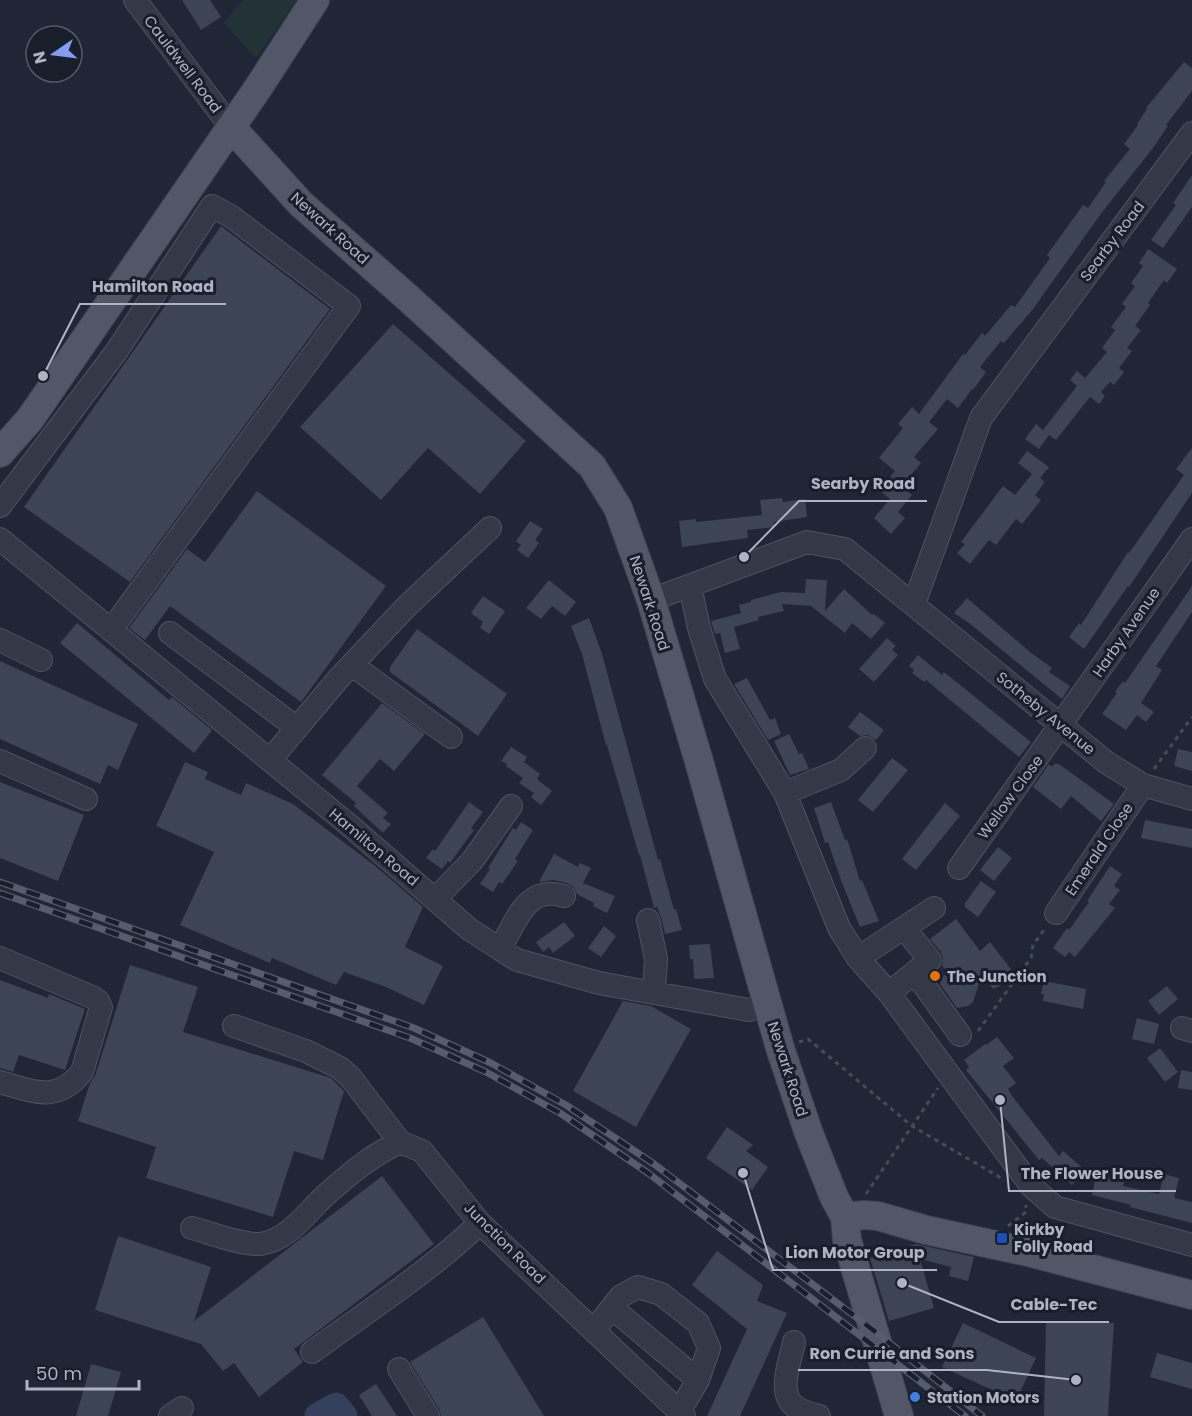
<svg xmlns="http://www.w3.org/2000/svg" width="1192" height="1416" font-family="Poppins,sans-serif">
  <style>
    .green { fill: #223237 }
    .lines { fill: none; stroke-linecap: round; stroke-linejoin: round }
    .river { stroke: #34405d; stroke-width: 27 }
    .building { fill: #3c4456 }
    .minor-casing { stroke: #4e5361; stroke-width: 24 }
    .major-casing { stroke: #3d4250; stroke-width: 30 }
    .path { stroke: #3f4f54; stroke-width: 3; stroke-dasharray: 4.5 4.5; stroke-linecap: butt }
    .minor { stroke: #333946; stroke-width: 22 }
    .major { stroke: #515767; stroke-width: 28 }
    .rail-casing { stroke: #555c6d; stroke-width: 7 }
    .rail { stroke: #191e2b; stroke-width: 4.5; stroke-dasharray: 14; stroke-linecap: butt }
    .food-dot { fill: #e8710a; stroke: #191e2b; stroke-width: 2 }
    .transit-dot { fill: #1a4fb4; stroke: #191e2b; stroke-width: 2 }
    .shop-dot { fill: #3f7fe0; stroke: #191e2b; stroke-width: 2 }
    .labels { text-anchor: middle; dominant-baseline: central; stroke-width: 6; stroke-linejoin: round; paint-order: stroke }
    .street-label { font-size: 15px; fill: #adb3c3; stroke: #191e2b }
    .poi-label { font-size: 15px; font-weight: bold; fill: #adb3c3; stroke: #191e2b; text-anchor: start }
    .leader { fill: none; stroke: #adb3c3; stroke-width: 2 }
    .callout-dot { fill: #adb3c3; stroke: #191e2b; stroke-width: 2 }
    .callout-label { font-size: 16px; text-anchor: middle; font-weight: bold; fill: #adb3c3; stroke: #191e2b; stroke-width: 6; stroke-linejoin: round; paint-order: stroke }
  </style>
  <rect width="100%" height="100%" fill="#202636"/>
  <path class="green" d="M243 0H297L256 58 224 23Z"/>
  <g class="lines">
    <path class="river" d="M318 1416 336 1406 344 1416"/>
  </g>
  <path class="building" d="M182 0H210L221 17 201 30Z
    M1184 62 1192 68V91L1166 125 1168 126 1153 148 1103 211 1033 309 1004 343 1001 341 980 367 986 372 973 390 972 389 958 408 947 399 929 422 938 429 914 457 921 463 902 486 912 495 898 512 905 518 891 534 874 518 890 499 879 490 895 471 879 458 903 428 898 424 912 407 919 414 963 354 965 355 982 333 985 336 1011 305 1015 307 1050 258 1047 255 1083 205 1088 208 1106 182 1104 181 1130 149 1124 144 1138 125 1137 124 1147 109 1146 108Z
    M1192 175V207L1163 248 1151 240 1176 205 1173 203Z
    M221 226 330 309 130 582 24 507Z
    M1148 249 1177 269 1167 283 1164 280 1148 303 1150 305 1135 326 1141 330 1127 348 1132 351 1119 368 1124 372 1114 385 1110 382 1101 392 1105 396 1099 404 1090 397 1056 440 1049 435 1039 449 1025 439 1036 424 1043 430 1077 386 1070 380 1077 371 1085 378 1107 352 1102 348 1115 330 1111 327 1126 307 1122 304 1135 286 1131 283 1143 266 1139 263Z
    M393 324 526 441 480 494 428 448 381 500 300 427Z
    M1192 448V493L1129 587 1128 586 1084 649 1069 637 1079 623 1081 625 1128 552 1129 553 1184 475 1176 469Z
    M1027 451 1049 467 1040 478 1045 482 1035 495 1041 500 1022 524 1016 519 996 545 989 540 970 564 957 553 965 544 961 542 1003 486 1015 495 1032 474 1018 463Z
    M257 491 386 586 301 702 170 606 145 640 129 628 187 549 205 562Z
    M782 498 783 502 805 499 807 517 774 522 775 527 747 530 748 538 682 547 679 521 696 519V522L762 515 760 500Z
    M530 521 543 529 535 540 539 543 528 558 517 550 521 545 516 541Z
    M806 579 827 580 825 611 844 589 872 615 874 614 885 623 871 639 852 623 845 633 811 606 782 604 784 611 758 617 759 620 734 627 740 649 725 653 720 633 715 634 711 621 741 613 739 605 751 602V600L781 592 805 593Z
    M549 580 576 602 565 616 552 606 541 619 526 608Z
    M1192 586V612L1156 666 1162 670 1141 703 1154 712 1146 722 1137 715 1126 730 1102 714 1117 693 1115 692 1123 681 1125 683Z
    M483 596 505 611 489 634 480 628 483 622 471 613Z
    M967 598 1030 652 1052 668 1049 672 1070 686 1062 699 969 623 954 613Z
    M589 618 602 654 658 860 660 859 674 910 676 909 682 930 665 934 661 917 657 907 654 908 640 855H639L607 745H606L582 654 571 626Z
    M77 623 169 700 172 697 212 730 194 753 60 643Z
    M417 629 507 694 478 736 390 672V667Z
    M887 638 896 646 892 650 898 655 874 682 859 669Z
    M918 655 942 675 944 672 1031 742 1019 757 926 680 924 682 912 673 914 670 909 666Z
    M0 661 138 724 118 770 108 765 100 784 0 739Z
    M747 678 770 720 775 718 781 734 768 740 734 684Z
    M382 703 425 734 394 771 380 759 357 786 388 813 383 818 391 824 383 833 354 806 356 803 322 775Z
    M860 712 884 730 876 740 868 735 860 736 848 727Z
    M789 734 799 754 802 753 809 769 790 775 774 741Z
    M511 747 527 757 524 762 540 774 537 779 552 791 541 805 531 797 534 793 519 783 523 778 506 766 507 764 501 761Z
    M1178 749 1192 752V771L1174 766Z
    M892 758 908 770 873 812 858 800Z
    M185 762 208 772 205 779 241 795 246 783 293 804 374 865 423 907 405 947 443 966 424 1005 386 987 344 972 336 985 272 958 270 963 180 925 214 852 156 826Z
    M1049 764 1052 767 1054 764H1059L1114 804 1101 821 1071 796 1061 809 1033 787Z
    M0 782 84 815 58 881 0 858Z
    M469 802 483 812 471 828 474 830 450 863 448 861 442 869 426 858 433 849 435 851Z
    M831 802 845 840 847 839 860 881 862 880 879 921 860 927 842 883 828 842 825 843 814 808Z
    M945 803 960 816 916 870 902 859Z
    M1145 820 1192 829V848L1141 838Z
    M521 822 533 830 515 859 518 861 502 884 499 882 493 892 480 884 490 869 488 868 513 828 516 830Z
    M998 847 1012 858 994 881 980 870Z
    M554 854 578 867 580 863 591 868 583 883 615 896 607 913 593 906 594 903 577 894 573 886 567 883 553 880 539 882Z
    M1110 866 1122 874 1114 886 1120 890 1109 904 1115 908 1075 957 1069 952 1065 957 1053 948 1067 928 1069 930 1089 902 1087 901Z
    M981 881 996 892 978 917 965 907V903Z
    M956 919 980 951 990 942 1013 972 1006 983 993 989 982 974 973 1002 968 1006 957 1008 940 984 946 970 942 966 943 958 941 952 930 939Z
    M564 922 575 936 553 953 549 947 543 952 536 942Z
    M604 926 616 936 601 957 588 948Z
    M710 944 714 978 694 979 693 959H690L689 945Z
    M130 965 198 987 183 1032 331 1078 344 1091 323 1160 294 1151 273 1217 146 1178 156 1147 78 1121 90 1083 95 1076Z
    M0 980 48 998 49 994 85 1009 65 1070 19 1055 13 1072 0 1068Z
    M1044 981 1086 989 1083 1009 1043 1001 1044 994H1041Z
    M1167 986 1178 999 1159 1015 1148 1001Z
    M623 1001 651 1006 691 1029 636 1127 573 1091Z
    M1137 1018 1159 1024 1154 1044 1132 1039Z
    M997 1037 1014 1058 1003 1066 1016 1083 1008 1089 1012 1096 1059 1156 1063 1151 1085 1170 1072 1185 1042 1158 1039 1160 966 1070 969 1067 964 1060 985 1044 986 1045Z
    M1160 1048 1178 1072 1165 1082 1147 1058Z
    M1181 1070 1192 1072V1090L1178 1088Z
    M727 1127 753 1145 746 1151 768 1167 752 1190 706 1158Z
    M1164 1174 1179 1178 1174 1198 1192 1202V1223L1130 1207 1131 1205 1092 1195 1096 1175 1124 1182 1123 1186 1159 1194Z
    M382 1176 434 1244 294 1349 303 1362 259 1397 234 1363 223 1371 201 1344 95 1310 118 1236 211 1267 194 1321Z
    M916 1244 974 1257 968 1281 949 1276 951 1267 920 1259 934 1308 889 1321 870 1258Z
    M717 1251 763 1285 757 1301 787 1313 740 1416H707L747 1329 692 1285Z
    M483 1317 544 1416H441L439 1409 410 1362Z
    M963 1323 1036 1358 1016 1401 942 1367Z
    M1046 1323H1114L1108 1416H1044Z
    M1157 1353 1192 1363V1389L1150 1377Z
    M91 1364 121 1372 108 1416H76Z
    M376 1384 397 1416H372L359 1395Z"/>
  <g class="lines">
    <g class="minor-casing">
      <path id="minor" d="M135 0 231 127
        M0 506 116 352 212 206 232 217 349 306 111 630
        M0 539 349 825 469 929 517 960 599 983 654 993 749 1010 768 1005
        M690 586 699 628 715 679 785 793 839 928 858 958 889 993 1031 1186 1055 1207 1192 1245
        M651 600 807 542 845 549 1107 763 1143 785 1192 799
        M914 604 981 418 1192 133
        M170 633 297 728
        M0 640 41 660
        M352 665 451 737
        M270 760 339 678 407 606 490 528
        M0 761 86 799
        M785 793 841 770 865 748
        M959 868 1192 539
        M435 899 472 861 511 806
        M1056 913 1143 785
        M648 920 656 959 654 993
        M500 949C516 922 526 884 564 896
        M0 958 92 997 98 1001 101 1007 82 1072C56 1104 33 1091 0 1082
        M858 958 934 908
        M915 973 960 1035
        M889 993 930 960 904 928
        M234 1026 306 1051 340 1068 351 1078 400 1142
        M1182 1028 1192 1031
        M192 1228C211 1233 241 1245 260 1244 289 1241 308 1210 329 1192 352 1172 372 1155 400 1142L422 1151 480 1223 684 1416
        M612 1308 698 1380
        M594 1330 621 1296 638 1287 661 1294 698 1323 709 1348 698 1380 679 1412
        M794 1342C790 1362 776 1395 797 1408 803 1412 812 1414 819 1416
        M312 1352C369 1310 429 1272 480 1223
        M399 1369 428 1416
        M170 1416 182 1408"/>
    </g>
    <g class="major-casing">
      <path id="major" d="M231 127 301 204 407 297 592 466 618 508 651 600 698 758 780 1048 808 1131 834 1197 845 1217 847 1240 899 1416
        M0 453 30 419 258 88 315 0
        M845 1217 864 1215 878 1216 926 1230 1028 1252 1192 1295"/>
    </g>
    <path class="path" d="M1154 769 1192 717
      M978 1031 1031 958 1033 945 1046 927
      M799 1042 808 1039 912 1126 1001 1178
      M866 1194 938 1088
      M1008 1226 1026 1212V1205"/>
    <use href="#minor" class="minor"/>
    <use href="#major" class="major"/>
    <g class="rail-casing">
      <path id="rail" d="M0 882 414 1028 491 1063 566 1105 654 1164 873 1330 982 1416
        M0 893 410 1038 486 1072 560 1113 648 1173 965 1416"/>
    </g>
    <use href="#rail" class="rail"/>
  </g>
  <circle class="food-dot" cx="935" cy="976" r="6"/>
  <rect class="transit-dot" x="996" y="1232" width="12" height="12" rx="3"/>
  <circle class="shop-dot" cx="915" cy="1397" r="6"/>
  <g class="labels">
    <g class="street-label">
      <text transform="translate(183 64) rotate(53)">Cauldwell Road</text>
      <text transform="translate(330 228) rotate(42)">Newark Road</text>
      <text transform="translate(1112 241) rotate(-53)">Searby Road</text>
      <text transform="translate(650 603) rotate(72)">Newark Road</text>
      <text transform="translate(1126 632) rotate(-55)">Harby Avenue</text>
      <text transform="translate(1046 713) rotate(39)">Sotheby Avenue</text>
      <text transform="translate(1010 797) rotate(-54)">Wellow Close</text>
      <text transform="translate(374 847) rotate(40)">Hamilton Road</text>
      <text transform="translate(1099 849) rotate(-56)">Emerald Close</text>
      <text transform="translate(788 1069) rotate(72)">Newark Road</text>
      <text transform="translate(505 1243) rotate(45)">Junction Road</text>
    </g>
    <g class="poi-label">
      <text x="947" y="976">The Junction</text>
      <text x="1014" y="1229">Kirkby<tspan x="1014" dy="17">Folly Road</tspan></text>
      <text x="927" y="1397">Station Motors</text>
    </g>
  </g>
  <path class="leader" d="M43 376L80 304H226M744 557L799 501H927M1000 1100L1009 1191H1176M743 1173L773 1270H937M902 1283L999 1322H1109M1076 1380L987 1370H798"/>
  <g class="callout-dot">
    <circle cx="43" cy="376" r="6"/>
    <circle cx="744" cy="557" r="6"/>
    <circle cx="1000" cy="1100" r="6"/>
    <circle cx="743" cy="1173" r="6"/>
    <circle cx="902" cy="1283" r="6"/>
    <circle cx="1076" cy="1380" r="6"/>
  </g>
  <g class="callout-label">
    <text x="153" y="292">Hamilton Road</text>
    <text x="863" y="489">Searby Road</text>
    <text x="1092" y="1179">The Flower House</text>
    <text x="855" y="1258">Lion Motor Group</text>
    <text x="1054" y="1310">Cable-Tec</text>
    <text x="892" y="1359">Ron Currie and Sons</text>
  </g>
  <g transform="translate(54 54) rotate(256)"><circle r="28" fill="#191e2b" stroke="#545a68" stroke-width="1.5"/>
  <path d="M0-4.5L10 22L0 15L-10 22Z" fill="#819ef4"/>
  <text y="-9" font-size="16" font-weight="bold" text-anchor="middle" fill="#adb3c3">N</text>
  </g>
  <path d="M27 1380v9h112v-9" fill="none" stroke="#adb3c3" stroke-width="3"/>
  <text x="36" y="1380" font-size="18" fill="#adb3c3" stroke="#191e2b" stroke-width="4.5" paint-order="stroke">50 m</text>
</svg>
